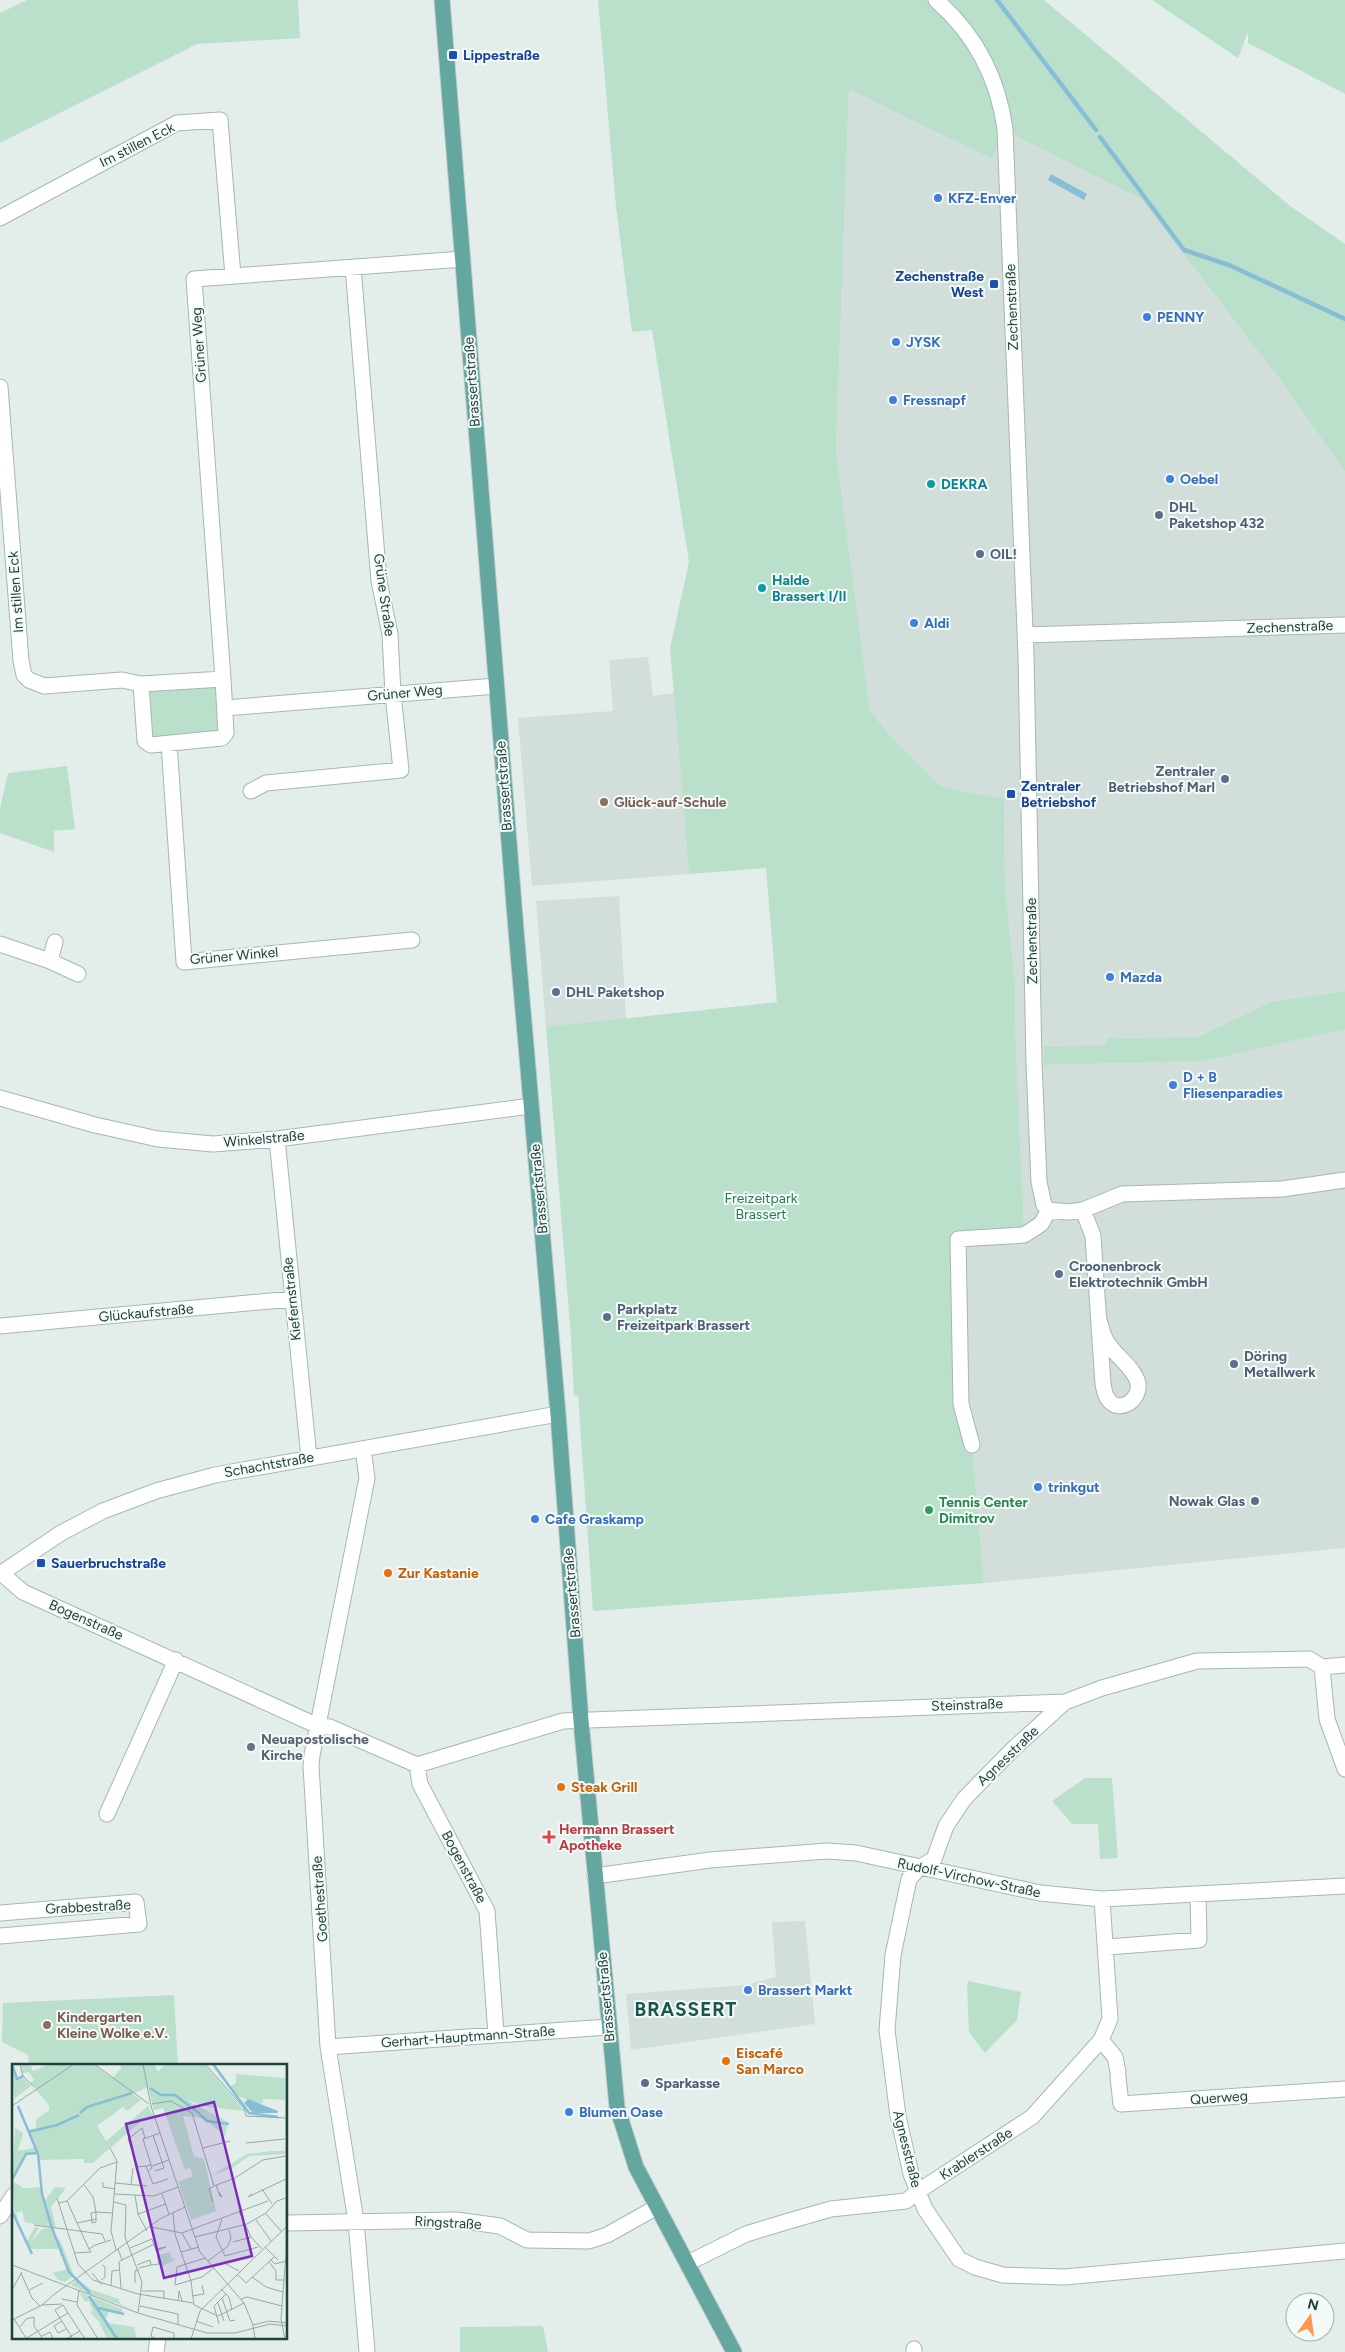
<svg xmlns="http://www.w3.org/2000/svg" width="1345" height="2352" font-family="Figtree,sans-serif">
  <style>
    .built { fill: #d1deda }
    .green { fill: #bae0cb }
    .water { fill: #87bdd7 }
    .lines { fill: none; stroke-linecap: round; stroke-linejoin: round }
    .stream { stroke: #87bdd7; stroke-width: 4.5 }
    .minor-casing { stroke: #a5b7b4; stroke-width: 17 }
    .major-casing { stroke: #c1cac9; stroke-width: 17 }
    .minor { stroke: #fff; stroke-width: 15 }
    .major { stroke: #64a7a1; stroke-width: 15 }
    .transit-dot { fill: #1a4fb4; stroke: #f4faf8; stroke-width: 2 }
    .shop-dot { fill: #3f7fe0; stroke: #f4faf8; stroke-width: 2 }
    .culture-dot { fill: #0f9aa8; stroke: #f4faf8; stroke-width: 2 }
    .service-dot { fill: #5c6f8a; stroke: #f4faf8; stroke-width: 2 }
    .education-dot { fill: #8d6e63; stroke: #f4faf8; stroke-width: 2 }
    .leisure-dot { fill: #2e9e5b; stroke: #f4faf8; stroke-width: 2 }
    .food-dot { fill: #e8710a; stroke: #f4faf8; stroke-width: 2 }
    .worship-dot { fill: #6b7280; stroke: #f4faf8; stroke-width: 2 }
    .health-dot { fill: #e0444e; stroke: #f4faf8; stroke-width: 2 }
    .labels { text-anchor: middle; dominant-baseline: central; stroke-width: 4; stroke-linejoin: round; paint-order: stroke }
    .transit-label { font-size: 14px; font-weight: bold; fill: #164399; stroke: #f4faf8; text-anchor: start }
    .street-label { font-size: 14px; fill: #21413e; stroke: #f4faf8 }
    .shop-label { font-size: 14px; font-weight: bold; fill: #366cbe; stroke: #f4faf8; text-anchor: start }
    .culture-label { font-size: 14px; font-weight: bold; fill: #0d838f; stroke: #f4faf8; text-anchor: start }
    .service-label { font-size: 14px; font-weight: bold; fill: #4e5e75; stroke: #f4faf8; text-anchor: start }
    .education-label { font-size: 14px; font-weight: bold; fill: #785e54; stroke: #f4faf8; text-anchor: start }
    .park-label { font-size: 14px; fill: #287b56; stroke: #f4faf8 }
    .leisure-label { font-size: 14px; font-weight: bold; fill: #27864d; stroke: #f4faf8; text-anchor: start }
    .food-label { font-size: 14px; font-weight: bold; fill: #c56008; stroke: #f4faf8; text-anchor: start }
    .worship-label { font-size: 14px; font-weight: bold; fill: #5b616d; stroke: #f4faf8; text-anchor: start }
    .health-label { font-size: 14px; font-weight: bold; fill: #be3a42; stroke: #f4faf8; text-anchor: start }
    .district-label { font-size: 19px; font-weight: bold; letter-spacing: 1px; fill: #1b5550; stroke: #f4faf8 }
    .inset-river { fill: none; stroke: #87bdd7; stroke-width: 2.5 }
    .inset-road { fill: none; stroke: #95a9a6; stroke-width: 1 }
    .view { fill: #7b2cbf; fill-opacity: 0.15; stroke: #7b2cbf; stroke-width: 2.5 }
    .inset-edge { fill: none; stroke: #21413e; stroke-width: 2.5 }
  </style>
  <rect width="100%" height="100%" fill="#e3eeeb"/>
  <path class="built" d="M849 88 992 159 1005 129 1141 199 1281 381 1345 472V991L1270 1002 1198 1037 1107 1038 1108 1045 1044 1046V1065L1205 1061 1345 1029V1548L984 1583 972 1445 961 1404 958 1239 1016 1057 1015 983 1005 887 1004 798 973 794 939 785 890 736 870 710 836 451Z
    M648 657 653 696 674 693 689 874 532 886 518 718 613 711 609 660Z
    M619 896 626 1020 546 1027 536 901Z
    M805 1921 815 2024 631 2050 626 1994 745 1985 776 1977 772 1922Z"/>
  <path class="green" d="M27 0H298L300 38 197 44 0 143V13Z
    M598 0H1044L1289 205 1345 244V472L1281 381 1141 199 1005 130 992 159 849 89 836 451 870 710 890 736 939 785 973 794 1004 798 1005 887 1015 983 1016 1057 1024 1235 958 1239 961 1404 972 1445 984 1583 593 1611 578 1395 574 1396 571 1339 546 1027 777 1002 766 868 689 874 670 648 689 562 652 330 632 332 616 207Z
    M1152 0H1345V94L1248 43V32L1238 58Z
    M213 684 219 690 221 729 217 735 155 740 150 737 145 693 150 687Z
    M67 766 75 829 54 831V852L0 833V809L8 773Z
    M1345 991V1029L1205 1061 1044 1065V1046L1107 1045V1038L1198 1037 1270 1002Z
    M1085 1778H1112L1118 1858 1100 1859 1098 1824H1072L1052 1801Z
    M968 1981 1021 1992 1017 2020 985 2053 969 2032 967 1985Z
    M174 1995 178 2066H29L28 2055 2 2042 3 2003Z
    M543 2326 548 2352H460V2327Z"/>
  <path class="water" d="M1051 174 1087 194 1084 200 1048 180Z"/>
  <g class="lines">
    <path class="stream" d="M997 0 1096 130
      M1100 137 1184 250 1229 265 1345 319"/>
    <g class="minor-casing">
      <path id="minor" d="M936 0C975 34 998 78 1005 129L1026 656 1034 1063 1039 1182 1044 1205 1049 1210 1068 1212 1083 1210 1122 1194 1282 1189 1345 1180
        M0 218 177 123 220 120 233 276
        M0 387 21 661 24 675 29 680 44 686 122 680 141 684
        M1025 635 1345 625
        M223 679 194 279 463 259
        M223 679 226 733 222 738 151 745 145 741 141 684Z
        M225 708 496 686
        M169 743 184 962 412 940
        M251 791 266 783 401 770 393 694 390 634 379 581 353 267
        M0 944 50 961 78 974
        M50 961 55 942
        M0 1098 95 1125 158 1139 213 1144 277 1139 531 1106
        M277 1139 309 1458
        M1083 1210 1093 1236 1103 1384C1104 1389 1105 1396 1108 1399 1119 1415 1141 1400 1138 1383 1134 1367 1115 1356 1107 1342 1103 1336 1101 1327 1099 1320
        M0 1326 292 1299
        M972 1445 961 1404 958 1239 1024 1235 1041 1224 1049 1210
        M363 1449 367 1478 312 1755 311 1766 328 2047 356 2221 367 2352
        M1 1573 23 1592 318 1726 330 1727 417 1765 563 1721 1065 1702 1102 1688 1197 1661 1309 1659 1322 1667 1345 1665
        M0 1574 61 1533 103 1511 156 1491 215 1475 558 1414
        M1322 1667 1327 1719 1345 1769
        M1065 1702 1013 1749 964 1799 946 1826 934 1859 919 1868 909 1879 893 1955 887 2030 898 2116 911 2174 925 2209 959 2259 975 2267 1003 2275 1065 2277 1345 2251
        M417 1765 420 1784 487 1911 496 2034
        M107 1814 176 1660
        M595 1876 710 1860 827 1851 856 1853 1040 1893 1102 1899 1345 1886
        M0 1913 136 1902 139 1924 0 1936
        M1107 1947 1199 1940 1198 1894
        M1101 2040 1115 2057 1118 2072
        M328 2047 608 2027
        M1118 2077 1121 2104 1345 2089
        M0 2216 14 2195
        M286 2223 456 2220 500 2226 527 2240 589 2241 607 2235 657 2207
        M688 2263 746 2234 789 2221 831 2209 906 2201 917 2192 1032 2117 1101 2040 1110 2019 1102 1899
        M914 2349V2352
        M156 2352 158 2338"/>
    </g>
    <g class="major-casing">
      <path id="major" d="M442 0 516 930 558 1414 581 1721 617 2107 636 2167 734 2352"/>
    </g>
    <use href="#minor" class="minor"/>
    <use href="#major" class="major"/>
  </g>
  <g class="transit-dot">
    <rect x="448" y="50" width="10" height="10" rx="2.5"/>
    <rect x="989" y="279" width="10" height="10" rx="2.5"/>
    <rect x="1006" y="789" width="10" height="10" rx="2.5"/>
    <rect x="36" y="1558" width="10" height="10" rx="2.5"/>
  </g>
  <g class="shop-dot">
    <circle cx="938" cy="198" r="5"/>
    <circle cx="1147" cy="317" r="5"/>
    <circle cx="896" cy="342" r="5"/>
    <circle cx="893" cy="400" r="5"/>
    <circle cx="1170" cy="479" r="5"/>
    <circle cx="914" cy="623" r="5"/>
    <circle cx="1110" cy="977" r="5"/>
    <circle cx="1173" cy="1085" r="5"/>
    <circle cx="1038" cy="1487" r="5"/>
    <circle cx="535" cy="1519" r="5"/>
    <circle cx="748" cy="1990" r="5"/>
    <circle cx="569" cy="2112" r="5"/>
  </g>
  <g class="culture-dot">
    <circle cx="931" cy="484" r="5"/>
    <circle cx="762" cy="588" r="5"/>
  </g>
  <g class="service-dot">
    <circle cx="1159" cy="515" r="5"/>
    <circle cx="980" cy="554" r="5"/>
    <circle cx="1225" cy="779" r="5"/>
    <circle cx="556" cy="992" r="5"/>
    <circle cx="1059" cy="1274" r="5"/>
    <circle cx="607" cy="1317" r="5"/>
    <circle cx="1234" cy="1364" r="5"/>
    <circle cx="1255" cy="1501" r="5"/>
    <circle cx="645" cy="2083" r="5"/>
  </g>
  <g class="education-dot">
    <circle cx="604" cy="802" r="5"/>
    <circle cx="47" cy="2025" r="5"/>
  </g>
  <circle class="leisure-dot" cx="929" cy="1510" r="5"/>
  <g class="food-dot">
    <circle cx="388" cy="1573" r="5"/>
    <circle cx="561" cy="1787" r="5"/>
    <circle cx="726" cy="2061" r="5"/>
  </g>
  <circle class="worship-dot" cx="251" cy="1747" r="5"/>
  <path class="health-dot" d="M546.5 1829.5h5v5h5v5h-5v5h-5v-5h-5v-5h5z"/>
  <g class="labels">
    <g class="transit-label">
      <text x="463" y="55">Lippestraße</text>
      <text x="984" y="276" text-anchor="end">Zechenstraße<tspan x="984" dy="16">West</tspan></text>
      <text x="1021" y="786">Zentraler<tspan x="1021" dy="16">Betriebshof</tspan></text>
      <text x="51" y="1563">Sauerbruchstraße</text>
    </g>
    <g class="street-label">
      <text transform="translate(137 145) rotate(-27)">Im stillen Eck</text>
      <text transform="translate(1012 307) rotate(-92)">Zechenstraße</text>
      <text transform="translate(199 345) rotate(-94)">Grüner Weg</text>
      <text transform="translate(472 382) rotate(-94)">Brassertstraße</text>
      <text transform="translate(16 592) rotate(-94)">Im stillen Eck</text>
      <text transform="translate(384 595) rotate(82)">Grüne Straße</text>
      <text transform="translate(1290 627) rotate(-2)">Zechenstraße</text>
      <text transform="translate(405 693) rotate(-5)">Grüner Weg</text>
      <text transform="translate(504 786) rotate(-94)">Brassertstraße</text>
      <text transform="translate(1032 941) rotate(-91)">Zechenstraße</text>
      <text transform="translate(234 956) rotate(-5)">Grüner Winkel</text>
      <text transform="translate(264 1139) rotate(-5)">Winkelstraße</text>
      <text transform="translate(539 1189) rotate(-95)">Brassertstraße</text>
      <text transform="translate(292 1299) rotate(-96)">Kiefernstraße</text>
      <text transform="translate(146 1313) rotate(-5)">Glückaufstraße</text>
      <text transform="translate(269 1465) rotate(-10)">Schachtstraße</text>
      <text transform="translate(572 1593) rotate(-95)">Brassertstraße</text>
      <text transform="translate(86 1620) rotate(24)">Bogenstraße</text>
      <text transform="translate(967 1705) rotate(-2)">Steinstraße</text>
      <text transform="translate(1008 1756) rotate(-44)">Agnesstraße</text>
      <text transform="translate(464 1867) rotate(62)">Bogenstraße</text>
      <text transform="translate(969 1878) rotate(12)">Rudolf-Virchow-Straße</text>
      <text transform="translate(320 1899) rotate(-94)">Goethestraße</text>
      <text transform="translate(88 1907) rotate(-3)">Grabbestraße</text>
      <text transform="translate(606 1997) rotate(-95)">Brassertstraße</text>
      <text transform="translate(468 2037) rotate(-4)">Gerhart-Hauptmann-Straße</text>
      <text transform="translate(1219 2098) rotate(-4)">Querweg</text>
      <text transform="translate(907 2149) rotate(76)">Agnesstraße</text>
      <text transform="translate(976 2154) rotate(-33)">Krablerstraße</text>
      <text transform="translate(448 2223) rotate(3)">Ringstraße</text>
    </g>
    <g class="shop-label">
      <text x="948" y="198">KFZ-Enver</text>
      <text x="1157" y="317">PENNY</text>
      <text x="906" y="342">JYSK</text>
      <text x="903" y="400">Fressnapf</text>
      <text x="1180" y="479">Oebel</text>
      <text x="924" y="623">Aldi</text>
      <text x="1120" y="977">Mazda</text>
      <text x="1183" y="1077">D + B<tspan x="1183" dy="16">Fliesenparadies</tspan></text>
      <text x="1048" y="1487">trinkgut</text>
      <text x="545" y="1519">Cafe Graskamp</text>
      <text x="758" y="1990">Brassert Markt</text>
      <text x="579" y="2112">Blumen Oase</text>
    </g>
    <g class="culture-label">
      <text x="941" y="484">DEKRA</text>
      <text x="772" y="580">Halde<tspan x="772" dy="16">Brassert I/II</tspan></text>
    </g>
    <g class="service-label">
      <text x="1169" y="507">DHL<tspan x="1169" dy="16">Paketshop 432</tspan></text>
      <text x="990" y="554">OIL!</text>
      <text x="1215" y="771" text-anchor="end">Zentraler<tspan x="1215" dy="16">Betriebshof Marl</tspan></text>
      <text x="566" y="992">DHL Paketshop</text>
      <text x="1069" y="1266">Croonenbrock<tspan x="1069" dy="16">Elektrotechnik GmbH</tspan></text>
      <text x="617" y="1309">Parkplatz<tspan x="617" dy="16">Freizeitpark Brassert</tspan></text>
      <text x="1244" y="1356">Döring<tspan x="1244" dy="16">Metallwerk</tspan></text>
      <text x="1245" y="1501" text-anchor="end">Nowak Glas</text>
      <text x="655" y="2083">Sparkasse</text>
    </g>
    <g class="education-label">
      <text x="614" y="802">Glück-auf-Schule</text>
      <text x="57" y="2017">Kindergarten<tspan x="57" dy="16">Kleine Wolke e.V.</tspan></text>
    </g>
    <g class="park-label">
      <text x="761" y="1198">Freizeitpark<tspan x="761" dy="16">Brassert</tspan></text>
    </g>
    <g class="leisure-label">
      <text x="939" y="1502">Tennis Center<tspan x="939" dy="16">Dimitrov</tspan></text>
    </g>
    <g class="food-label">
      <text x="398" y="1573">Zur Kastanie</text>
      <text x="571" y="1787">Steak Grill</text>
      <text x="736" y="2053">Eiscafé<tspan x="736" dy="16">San Marco</tspan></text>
    </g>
    <g class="worship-label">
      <text x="261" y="1739">Neuapostolische<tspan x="261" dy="16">Kirche</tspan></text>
    </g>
    <g class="health-label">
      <text x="559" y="1829">Hermann Brassert<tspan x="559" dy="16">Apotheke</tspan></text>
    </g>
    <g class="district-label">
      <text x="686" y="2009">BRASSERT</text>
    </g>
  </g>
  <g transform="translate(12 2064)">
    <rect width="275" height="275" fill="#e3eeeb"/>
    <path d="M9 0H18L21 7 38 0H81L100 14 109 5 108 0H142L146 8 153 0H192L233 47 196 43 175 36 216 58 213 72 192 54 171 52 182 92 192 95 204 147 179 156 166 118 181 112 178 104 173 106 151 44 142 46 136 23 120 30 129 36 115 47 111 43 85 62 94 77 136 42 141 52 133 54 81 99H72V95L26 96 25 89H14L0 116 3 64 11 69 6 87 22 84 16 66 24 64V56L37 46V41L18 19 22 16 17 8 11 9ZM0 5 5 16 10 12 19 22 2 35ZM224 10 273 14V36L252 35 249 40 225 32 218 23 224 19ZM259 87H273V90L237 92 220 104 199 112 235 90ZM0 117 12 124 30 123 33 136 43 123 54 124 39 143 44 164 13 158 10 147 4 149 6 154 3 155ZM23 163 27 164 18 180 30 165 38 164 49 178 62 212 53 218 46 216 41 209 55 205 52 193 48 192 49 185H20L12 177H15ZM158 188 159 194 164 195 151 202 146 191ZM65 215 80 226 107 235 108 240 126 247 78 230 59 221ZM67 228 113 246 110 245V250L97 248 94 255 96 259 122 263 125 275H95L87 258 78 248 81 247 77 237 73 238Z" fill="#bae0cb"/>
    <path d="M236 35 266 47 265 49H241L232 39Z" fill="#87bdd7"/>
    <path class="inset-river" d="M0 0 5 15 11 12M201 0 237 49 266 53M138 24 149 31H163L188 50M6 42 26 90 30 130 40 164 57 208 78 229M68 49 75 43 120 29M188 51 195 57 217 60M16 68 45 61 67 51M0 116 14 90 25 89M0 147 20 190M77 232 105 275M86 244 112 250"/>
    <path class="inset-road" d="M8 0 11 12 21 22M82 0 137 40M131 0 139 42 188 188 232 239 241 261 243 275M193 0 232 44 234 52 274 54M140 40 159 37 180 49 202 122 223 114 251 96 274 92M0 42 62 0M141 71 152 104 143 107M133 74 130 64 116 75 126 103 134 102M234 79 273 75M98 84 105 97 99 167 104 186M191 84 218 77M139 101 131 75 148 69M140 102 157 96M137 106 140 104 139 101 134 102 141 120 156 115M91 118V123L103 125M103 119 135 122M72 121 81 133 84 148 101 149M119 121 121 104M204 121 208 132 210 133 207 128M250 125 260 140M102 130 142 132 166 123M150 130 157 150M240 130 236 133 274 115M123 131 126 150 135 167M45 134 66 200 81 216 126 230 181 239M55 137 77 185M102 138 114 141 113 173 130 218 126 249M201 138 197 125 202 122M47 139 55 137 88 104 105 98M227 147 239 173 250 185M84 148V158L80 159 79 149ZM161 149 163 170 179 217 182 241 206 252 232 239M126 150 154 140M254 150 269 167M210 155 204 173 213 192 246 183M244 156 259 177M65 159 84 155M22 161 90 170 93 177M139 163 170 169 256 137M170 169 179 185M183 173 235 160 254 149 265 137 274 134M221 178 239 173M253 183 266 196M118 184 140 175 144 187 154 183 144 185M106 185 110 196 107 198 109 224M169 188 187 183M63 189 79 188 77 185 83 181 99 176M193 194 165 203 163 221 190 213 202 204M110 196 142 180M259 196 263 200 274 197M196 197 216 182 219 174 217 166M257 198 264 207V216H272M212 199 227 207M0 201 126 249 195 269H223L258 260 275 262M125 201 138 196 139 201 127 204M139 201 147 200 145 187M9 209 20 234 28 242M80 209 90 221M225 210 234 219 262 193M240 213 254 223 271 228M89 216 93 213V203L90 201M123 219V207L127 206M99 222 100 207 108 206M209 225 217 233 220 246M0 226 10 208M17 226 31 219M67 226 65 241 86 275M130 227H152V235M44 229 148 155 173 143M180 232 192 230 190 221M210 234 218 257 223 256M50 235 65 238M229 235 235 233 270 242M166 237 167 227 170 237M206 239 212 257M30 241 50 240M128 242 166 250V261M56 249 51 241 43 246 61 275M2 255 14 274M0 256 30 241 45 228M50 257 42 262 46 269 54 265M184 257 201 263M207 260 202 242 214 230M241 261 257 257 275 259M8 263 14 255 22 253V262L31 275M30 272 38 268 41 275M13 275 56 249 73 275M54 275 68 267M144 275 139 272 141 263 162 269V275M179 275 188 247 274 163M273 275 269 255 274 189V0"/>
    <path class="view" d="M202 38 240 192 152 214 114 60Z"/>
    <rect width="275" height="275" class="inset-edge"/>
  </g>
  <g transform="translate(1310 2317) rotate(14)"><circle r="24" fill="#f4faf8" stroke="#a0b0ae"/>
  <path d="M0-4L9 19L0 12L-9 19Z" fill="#fc9953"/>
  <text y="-8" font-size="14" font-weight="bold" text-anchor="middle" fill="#21413e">N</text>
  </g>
</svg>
